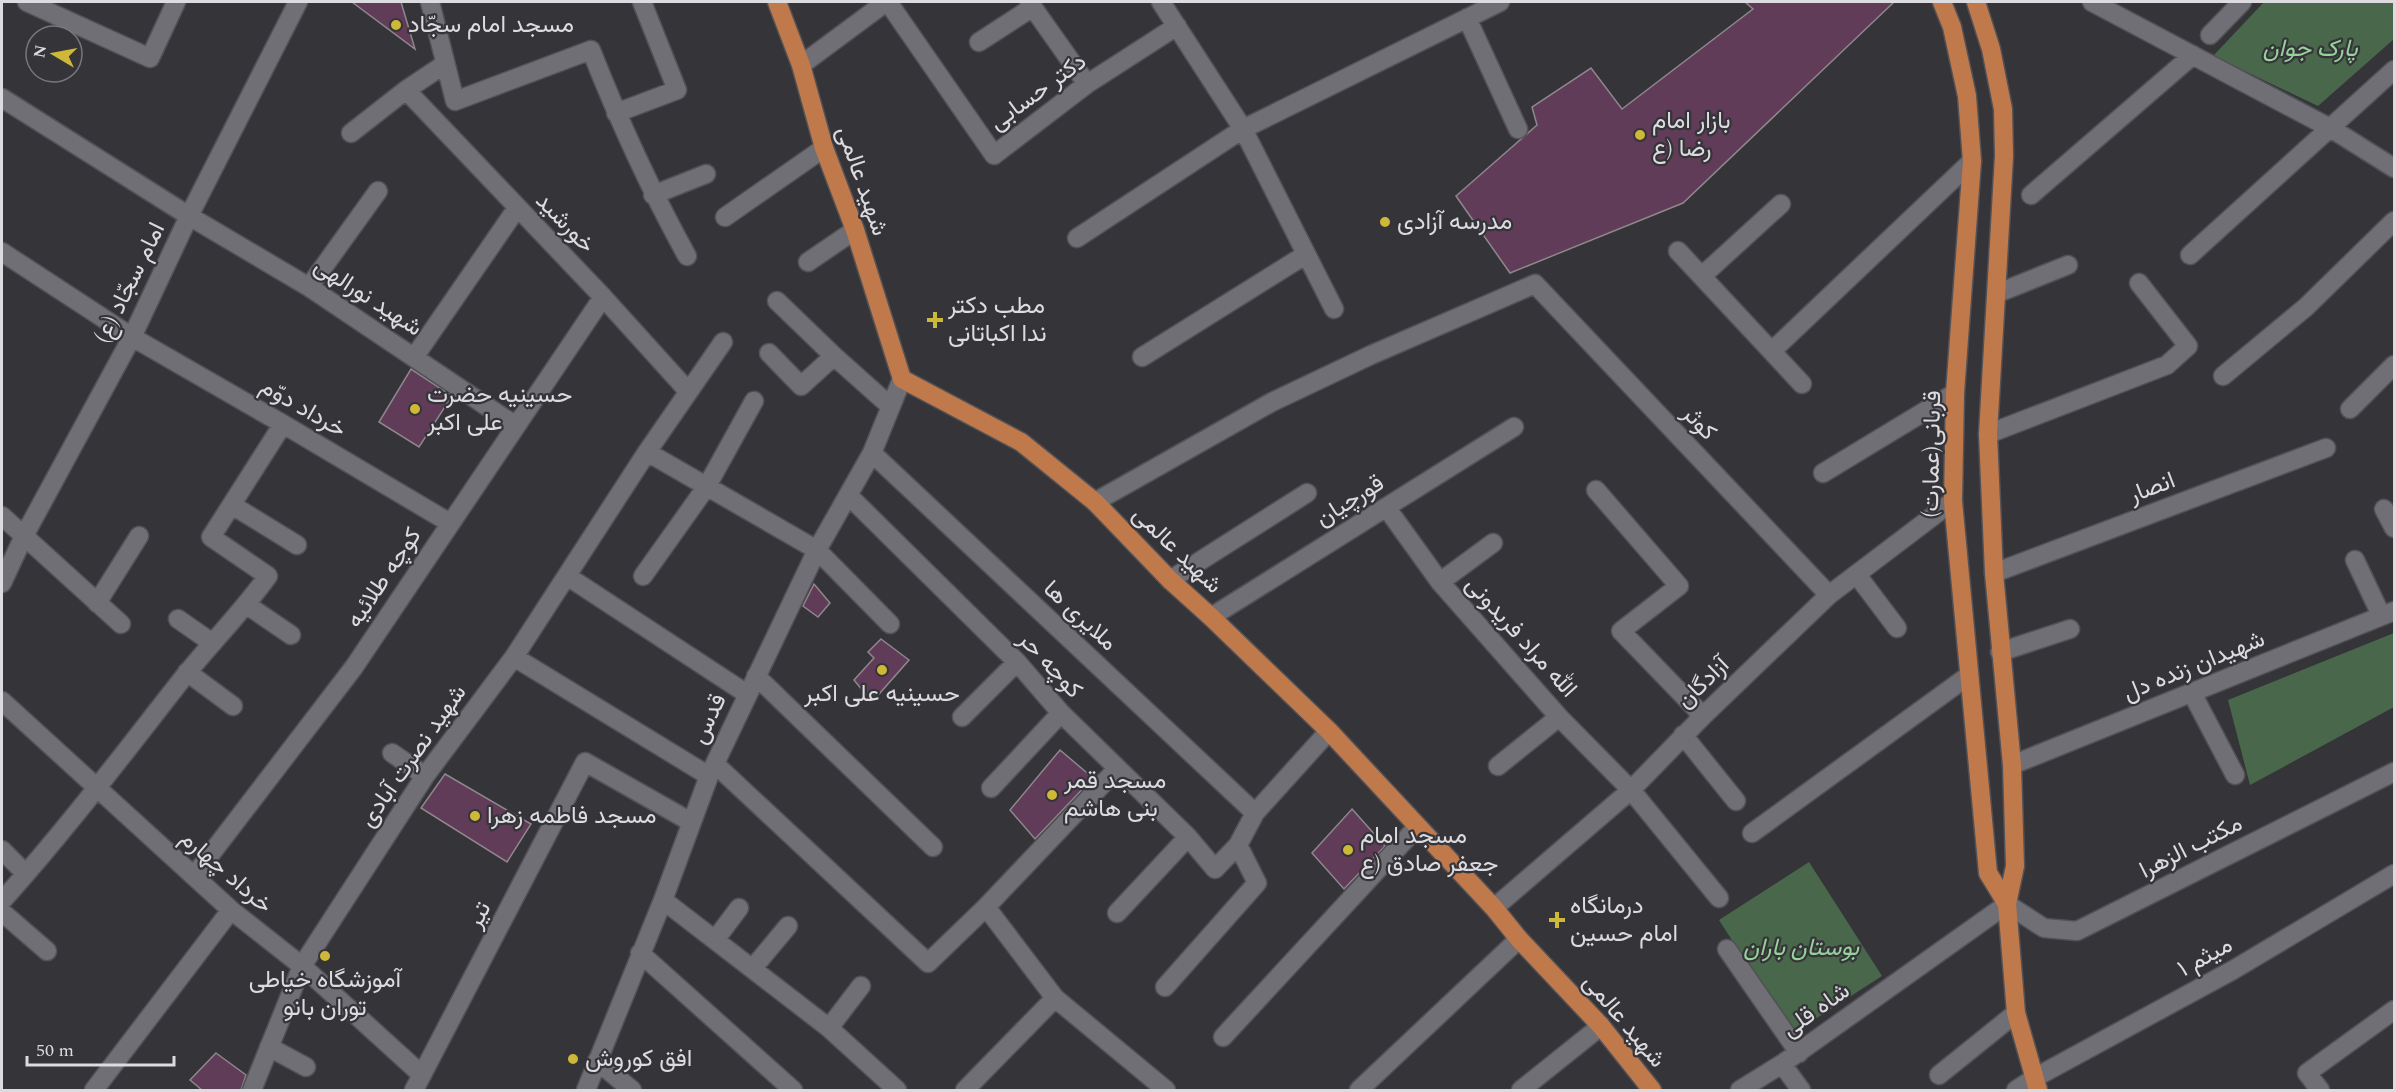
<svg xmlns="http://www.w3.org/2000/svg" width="2396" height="1092" font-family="Spectral,Vazirmatn,serif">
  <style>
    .green { fill: #49674b }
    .building { fill: #603c59; stroke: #8e878c; stroke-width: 1.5 }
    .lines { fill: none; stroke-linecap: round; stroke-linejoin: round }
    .minor-casing { stroke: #525156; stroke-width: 21 }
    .major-casing { stroke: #525156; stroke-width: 21 }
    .minor { stroke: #716f76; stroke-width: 18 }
    .major { stroke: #c0794a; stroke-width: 18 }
    .poi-dot { fill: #ceb837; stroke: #353439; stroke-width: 2 }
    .labels { text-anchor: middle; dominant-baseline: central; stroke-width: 4.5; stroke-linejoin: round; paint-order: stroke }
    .poi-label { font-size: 24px; fill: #dcdbdf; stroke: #353439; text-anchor: start }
    .park-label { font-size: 24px; font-style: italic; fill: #98d29b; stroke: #353439 }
    .street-label { font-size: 24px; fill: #dcdbdf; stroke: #353439 }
  </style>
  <rect width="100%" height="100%" fill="#353439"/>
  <path class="green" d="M2264 2H2394V39L2318 106 2213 56Z
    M2394 633V707L2250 785 2228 700Z
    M1809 862 1882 976 1792 1034 1719 920Z"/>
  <path class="building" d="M352 2H401L415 49Z
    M1745 2H1894L1683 203 1510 273 1456 196 1537 125 1532 107 1591 68 1622 109 1753 9Z
    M411 369 452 396 419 447 379 422Z
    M814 584 830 603 818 617 803 606Z
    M881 639 909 660 872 702 854 680 874 658 868 652Z
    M1060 750 1093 778 1035 839 1010 810Z
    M445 774 531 824 507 862 421 808Z
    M1352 809 1385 846 1344 889 1312 853Z
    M216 1053 246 1075 241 1090H202L190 1080Z"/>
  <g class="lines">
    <g class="minor-casing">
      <path id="minor" d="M27 2 150 58 176 2
        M430 2 455 101 591 50C619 121 650 189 687 256
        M888 2 994 155 1087 84 1177 26
        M1029 2 1087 84
        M1161 2 1243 129 1334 309
        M2092 2 2332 129 2394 168
        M1467 18 1518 129
        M2210 35 2242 2
        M979 42 1033 7
        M801 65 886 2
        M406 90 603 297 688 391
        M2 98 189 216 309 287 516 426
        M616 113 677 90 642 2
        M351 133 406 90 445 64
        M653 195 706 174
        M2031 195 2193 55
        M725 217 824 148
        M1077 238 1243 129 1500 2
        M1678 251 1802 384
        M2 252 132 337 283 424 450 523
        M2190 255 2394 70
        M808 262 855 230
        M1702 276 1781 204
        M309 287 378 191
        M1998 293 2068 265
        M777 301 834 356 890 406
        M1772 351 1972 161
        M769 353 801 386 834 356
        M415 356 517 208
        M1142 357 1305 255
        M2223 376 2306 307 2394 221
        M2350 409 2394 365
        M1988 434 2167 365 2188 346 2139 283
        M647 452 817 550 890 624
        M872 453 1255 813
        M1823 473 1955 393
        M1596 490 1679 586 1621 631 1703 716
        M849 496 1017 662 1061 713 1188 837 1215 869 1238 845 1255 813 1329 731
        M1095 502 1272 402 1371 355 1535 284 1829 595
        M232 505 297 545
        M1386 507 1440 582 1559 717 1631 790 1719 898
        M2384 509 2394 528
        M2 516 121 624
        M2355 560 2381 615
        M1994 573 2326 448
        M1857 575 1897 628
        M567 576 747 694
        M643 576 707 486 754 401
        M1170 580 1307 493
        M1440 582 1493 543
        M2 583 24 536 132 337 189 216 298 2
        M97 603 139 536
        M247 605 291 635
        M1211 617 1514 427
        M178 619 211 642
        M2000 652 2070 629
        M514 657 709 776
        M187 672 233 706
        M756 676 933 847
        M2192 693 2235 775
        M2 701 231 910 302 966 422 1075
        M962 717 1017 662
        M1683 735 1736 801
        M392 753 425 776
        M715 764 928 963 986 907 1117 769
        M2012 765 2394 611
        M1498 766 1559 717
        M991 788 1061 713
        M1752 833 1968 676
        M2 850 26 874
        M194 876 354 667 603 297
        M663 900 829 1028 897 1090
        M2 901C66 830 124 753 183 678 211 643 242 612 268 576L211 537 283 424
        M986 907 1055 998 1166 1090
        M1494 908 1631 790 1703 716 1829 595 1953 501
        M2 912 47 951
        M1117 913 1188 837
        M715 940 739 908
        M1727 949 1799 1053
        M640 953 793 1090
        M753 968 788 926
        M1165 987 1257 883 1238 845
        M829 1028 861 986
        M1223 1037 1417 827
        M269 1047 306 1067
        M597 1061 632 1090
        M1782 1064 1801 1090
        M1939 1075 2016 1013
        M94 1090 231 910
        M252 1090 302 966 425 776 514 657 647 452 723 342
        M414 1090 585 762 691 822
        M586 1090 663 900 709 776 817 550 872 453 902 379
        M965 1090 1055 998
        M1359 1090 1519 939
        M1521 1090 1601 1026
        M1740 1090 1782 1064 2007 904 2044 928 2077 931 2394 772
        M2016 1090 2036 1077 2233 970 2394 874
        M2320 1090 2307 1073 2394 1010"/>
    </g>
    <g class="major-casing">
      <path id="major" d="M777 2 801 65 824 148 855 230 902 379 1021 442 1095 502 1170 580 1211 617 1329 731 1494 908 1519 939 1601 1026 1652 1090
        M1942 2 1952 27 1967 96 1972 161 1955 393 1953 501 1988 873 2007 904
        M1976 2 1991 49 2003 109 2004 156 1988 434 1994 573 2012 765 2015 866 2007 904 2016 1013 2038 1090"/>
    </g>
    <use href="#minor" class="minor"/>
    <use href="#major" class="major"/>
  </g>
  <g class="poi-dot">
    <circle cx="396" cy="25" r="6"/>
    <circle cx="1640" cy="135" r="6"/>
    <circle cx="1385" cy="222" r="6"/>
    <path d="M932 311h6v6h6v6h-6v6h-6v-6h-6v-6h6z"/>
    <circle cx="415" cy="409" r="6"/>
    <circle cx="882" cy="670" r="6"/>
    <circle cx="1052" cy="795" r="6"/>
    <circle cx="475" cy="816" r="6"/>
    <circle cx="1348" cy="850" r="6"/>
    <path d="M1554 911h6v6h6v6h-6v6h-6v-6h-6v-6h6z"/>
    <circle cx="325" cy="956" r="6"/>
    <circle cx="573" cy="1059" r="6"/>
  </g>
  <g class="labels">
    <g class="poi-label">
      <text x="408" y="25">مسجد امام سجّاد</text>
      <text x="1652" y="121">بازار امام<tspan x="1652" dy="28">رضا (ع</tspan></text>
      <text x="1397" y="222">مدرسه آزادی</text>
      <text x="948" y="306">مطب دکتر<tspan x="948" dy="28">ندا اکباتانی</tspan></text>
      <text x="427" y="395">حسینیه حضرت<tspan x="427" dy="28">علی اکبر</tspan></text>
      <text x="882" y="694" text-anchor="middle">حسینیه علی اکبر</text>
      <text x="1064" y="781">مسجد قمر<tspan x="1064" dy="28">بنی هاشم</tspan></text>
      <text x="487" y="816">مسجد فاطمه زهرا</text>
      <text x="1360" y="836">مسجد امام<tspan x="1360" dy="28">جعفر صادق (ع</tspan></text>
      <text x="1570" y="906">درمانگاه<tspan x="1570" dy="28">امام حسین</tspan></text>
      <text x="325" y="980" text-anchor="middle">آموزشگاه خیاطی<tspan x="325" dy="28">توران بانو</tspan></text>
      <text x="585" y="1059">افق کوروش</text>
    </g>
    <g class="park-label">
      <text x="2310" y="49">پارک جوان</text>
      <text x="1801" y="948">بوستان باران</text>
    </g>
    <g class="street-label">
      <text transform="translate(1038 92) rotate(-36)">دکتر حسابی</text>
      <text transform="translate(862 181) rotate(71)">شهید عالمی</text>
      <text transform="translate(565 223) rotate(46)">خورشید</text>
      <text transform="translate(130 283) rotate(-64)">امام سجّاد (ع)</text>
      <text transform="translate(368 297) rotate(33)">شهید نورالهی</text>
      <text transform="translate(303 408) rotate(30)">خرداد دوّم</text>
      <text transform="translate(1699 423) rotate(47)">کوثر</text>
      <text transform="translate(1932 454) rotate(-89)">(عمارت)قربانی</text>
      <text transform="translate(2152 488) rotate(-21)">انصار</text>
      <text transform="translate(1350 501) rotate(-32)">قورچیان</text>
      <text transform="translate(1177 550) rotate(44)">شهید عالمی</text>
      <text transform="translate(384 578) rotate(-56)">کوچه طلائیه</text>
      <text transform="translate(1080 616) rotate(43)">ملایری ها</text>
      <text transform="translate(1521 637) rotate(48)">الله مراد فریدونی</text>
      <text transform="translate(1050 665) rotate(47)">کوچه حر</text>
      <text transform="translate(2194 666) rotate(-22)">شهیدان زنده دل</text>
      <text transform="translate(1703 683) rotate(-44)">آزادگان</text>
      <text transform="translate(709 719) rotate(-65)">قدس</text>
      <text transform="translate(413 756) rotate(-55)">شهید نصرت آبادی</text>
      <text transform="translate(2191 847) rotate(-27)">مکتب الزهرا</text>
      <text transform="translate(226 872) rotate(41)">خرداد چهارم</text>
      <text transform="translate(479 915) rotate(-62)">تیر</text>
      <text transform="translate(2205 957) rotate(-29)">میثم ۱</text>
      <text transform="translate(1816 1010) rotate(-35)">شاه قلی</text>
      <text transform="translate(1624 1021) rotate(50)">شهید عالمی</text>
    </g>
  </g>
  <rect width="2396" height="1092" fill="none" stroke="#dcdbdf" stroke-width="6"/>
  <g transform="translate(54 54) rotate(280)"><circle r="28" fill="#353439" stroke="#78777b" stroke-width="1.5"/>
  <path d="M0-4.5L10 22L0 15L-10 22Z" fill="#ceb837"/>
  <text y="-9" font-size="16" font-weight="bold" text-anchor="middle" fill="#dcdbdf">N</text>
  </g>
  <path d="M27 1056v9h147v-9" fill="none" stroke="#dcdbdf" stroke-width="3"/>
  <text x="36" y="1056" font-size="18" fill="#dcdbdf" stroke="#353439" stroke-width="4.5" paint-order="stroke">50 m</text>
</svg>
